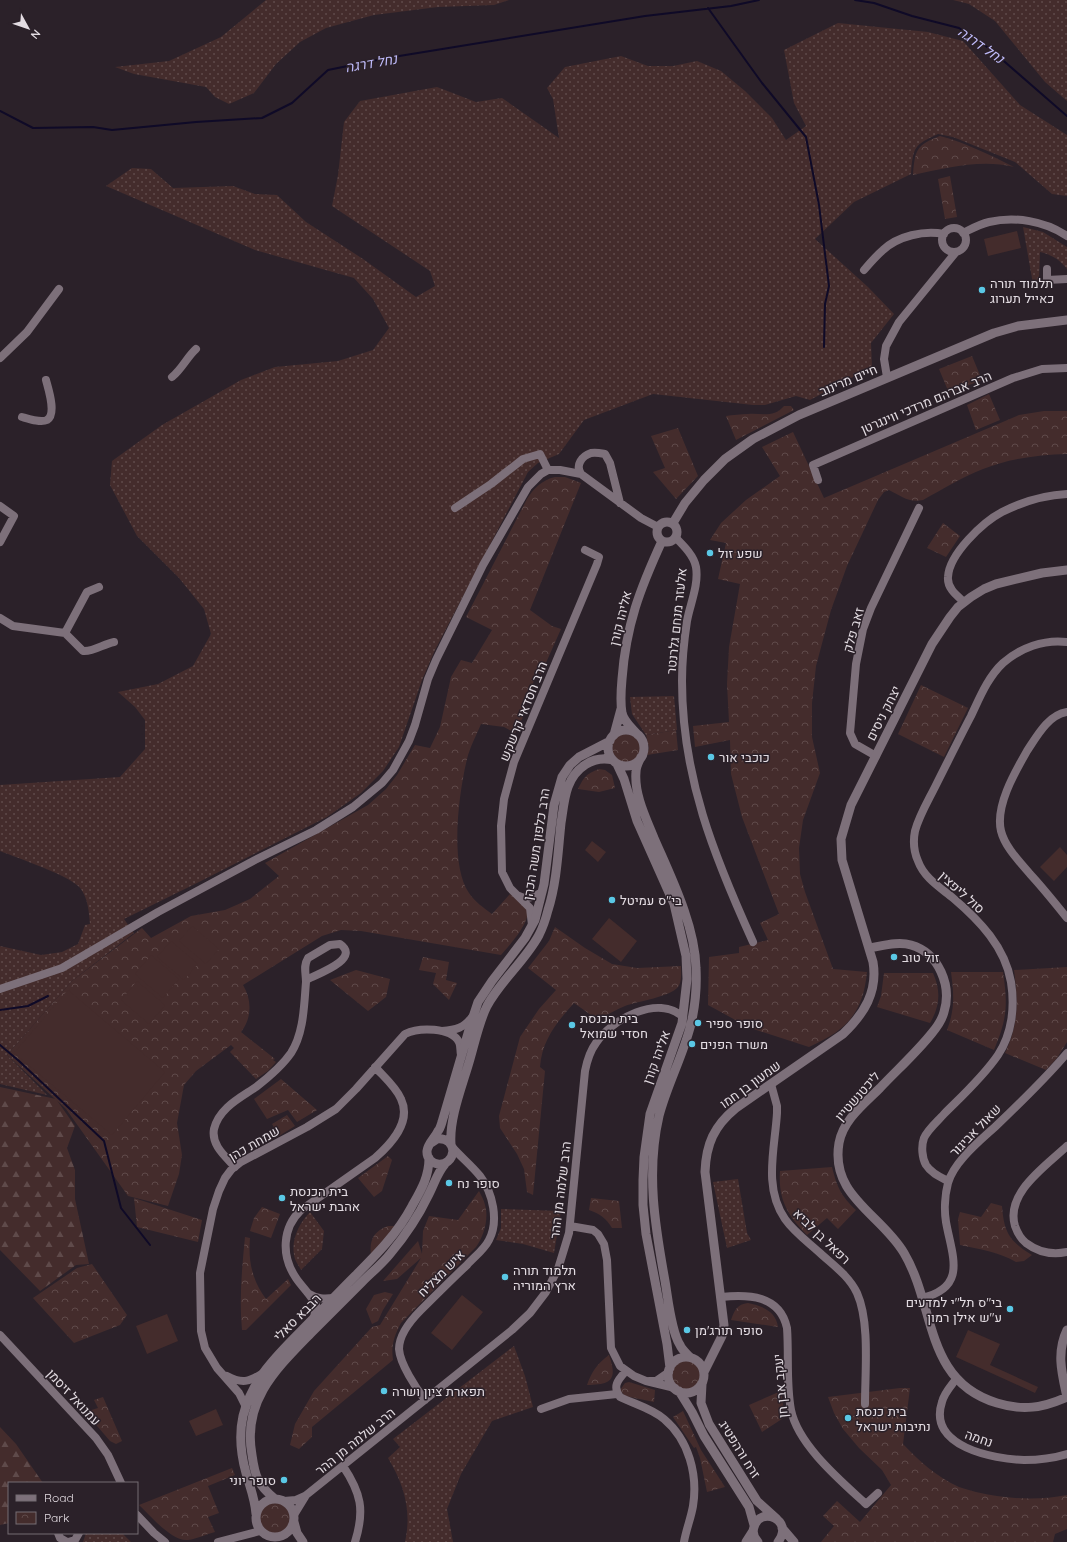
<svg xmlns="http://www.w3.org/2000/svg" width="1067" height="1542" font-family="Quicksand,Heebo,sans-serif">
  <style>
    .grass { fill: url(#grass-dots) }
    .forest { fill: url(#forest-firs) }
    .park { fill: url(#park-crowns) }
    .pitch { fill: #442c2c }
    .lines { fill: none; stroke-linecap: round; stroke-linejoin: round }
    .stream { stroke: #0f0a27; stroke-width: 2 }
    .minor { stroke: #7d707a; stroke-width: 8 }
    .tertiary { stroke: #7d707a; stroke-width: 9 }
    .poi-dot { fill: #5ac8e5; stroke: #2b2129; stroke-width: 1.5 }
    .labels { text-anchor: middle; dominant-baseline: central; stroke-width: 3; stroke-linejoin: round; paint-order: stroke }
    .poi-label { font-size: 13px; fill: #e3dce2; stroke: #2b2129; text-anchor: start }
    .street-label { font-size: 13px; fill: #e3dce2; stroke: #2b2129 }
    .water-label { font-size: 14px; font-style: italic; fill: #bfbbfa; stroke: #2b2129 }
  </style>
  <defs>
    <pattern id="grass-dots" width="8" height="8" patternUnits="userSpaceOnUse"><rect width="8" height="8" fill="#442c2c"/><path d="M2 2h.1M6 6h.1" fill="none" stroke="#5f4a4a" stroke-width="1.8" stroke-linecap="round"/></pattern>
    <pattern id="forest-firs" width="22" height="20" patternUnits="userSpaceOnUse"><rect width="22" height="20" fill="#442c2c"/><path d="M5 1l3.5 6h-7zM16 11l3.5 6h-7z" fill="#5f4a4a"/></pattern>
    <pattern id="park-crowns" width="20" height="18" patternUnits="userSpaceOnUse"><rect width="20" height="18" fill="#442c2c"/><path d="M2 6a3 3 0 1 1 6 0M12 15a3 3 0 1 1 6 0" fill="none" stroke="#5f4a4a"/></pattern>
  </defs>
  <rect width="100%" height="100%" fill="#2b2129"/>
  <path class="grass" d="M266 0H509L494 5 438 7 374 15 326 28 300 42 276 64 254 93 229 104 215 97 206 87 134 74 115 67 169 61 221 37Z
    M953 0H1067V101L1045 82 995 21 969 4Z
    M838 23 928 32 963 41 1020 105 1067 135V196L1052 194 1015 162 953 137 938 134C914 145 913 147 911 174L854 202 815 239 868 287 894 314 871 343 872 367 810 400 796 396 765 405H753L653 394 584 420 559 454 538 463 528 472 435 650 422 680 399 747 383 771 361 793 327 817 199 882 124 919 134 933 72 981 7 1055 47 1095 0 1084V946L41 955 62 952 78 944 85 925 90 924C89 912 88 899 81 889 72 876 17 858 0 851V785L120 777 145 749V720L135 707 118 692 158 684 193 666 211 634 204 609 179 578 137 536 110 485 112 461 162 425 241 380 275 367 338 361 373 350 389 328 373 299 354 278 255 250 106 186 132 168 151 169 173 188 233 186 255 194 277 195 306 222 363 259 416 297 435 286 430 271 332 206 338 175 344 122 360 101 437 87 476 102 502 98 559 138 553 99 547 88 565 67 621 56 648 66H673L697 61 721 71 745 91 772 118 786 140 806 126 794 103 784 50Z
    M1023 227 1043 232 1067 247V269C1059 259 1052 255 1040 252L1039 282 1033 284Z
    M674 696 677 730 646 735 632 714 630 697Z
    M738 1179 747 1233 751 1240 727 1248 713 1182Z
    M501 1209 561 1211 554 1253 523 1244 496 1240 501 1228Z
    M310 1212 324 1231 322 1249 301 1270C299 1266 296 1262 295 1259 290 1241 298 1225 310 1212Z
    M514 1346 525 1376 533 1407 492 1421 461 1474 447 1509 453 1542H405C412 1510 404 1485 388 1458L400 1447 393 1439Z
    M86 1533H122L131 1542H83Z"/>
  <path class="forest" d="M0 1087 56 1099 75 1126 67 1148 75 1170V1199L89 1264 76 1265 40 1291 0 1250Z
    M0 1427 16 1444 43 1483H9V1523L0 1525Z"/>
  <path class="park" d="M940 136C966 143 990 155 1014 167 981 159 946 168 913 175 915 150 916 145 940 136Z
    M950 176 957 217 945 219 938 179Z
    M972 356 982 380 949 393 939 369Z
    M989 394 1000 420 976 430 967 405Z
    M784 406H791L794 410 736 440 726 416C733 415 741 414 748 414 762 413 774 418 784 406Z
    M1044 411H1067V454C1039 455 1010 458 983 469 962 477 943 489 923 500 909 503 901 496 889 490L884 492 878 500 847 566 831 610 816 666 812 703V737L820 773 803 820 799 848 800 874 805 892 833 969 867 972C863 1013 847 1030 809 1047L750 1028 708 1005 709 957 739 953V947L768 940 760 923 779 914 742 817 731 774 730 740 695 747 693 726 729 722 727 684 729 647 740 584 718 579 726 543 710 540 721 523 746 500 780 476 762 447 793 432 824 498 1019 415Z
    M678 428 698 476 676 499 653 472 665 468 651 436Z
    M555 477H565L581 483 530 610 552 626 561 629 541 674 537 673 523 708 526 711 515 733 504 727 481 724C476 736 470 747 467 759 459 792 449 864 469 893 475 902 484 908 492 914L510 894C515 898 525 903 527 909 532 921 508 947 501 955L361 931 341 930 322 936 243 985C252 1000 252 1018 241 1032L275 1059 273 1060 276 1062 268 1071 256 1079 230 1052 234 1048 231 1045 196 1071 184 1085 177 1123 182 1155 179 1174 168 1206 128 1196 66 1109 7 1055 72 981 142 928 151 938 191 916 225 910 250 899 279 876 265 863 368 805 386 789 397 775 415 745 430 748 440 727 451 677 461 660 472 663 492 630 466 617 527 499C534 488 542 480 555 477Z
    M943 523 960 536 946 557 927 548Z
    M921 685 968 708 944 757 898 734Z
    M676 730 678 750 647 755 649 748 646 735Z
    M612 748a14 14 0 1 1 28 0a14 14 0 1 1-28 0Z
    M599 769 605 770 612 775 615 788 599 792 578 789C584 777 586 774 599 769Z
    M555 927 585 948 612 964 637 968 681 966C681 972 682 982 678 987 670 997 638 1001 625 1006 615 1010 607 1015 598 1020L574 1003C557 1022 542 1040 540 1067L545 1071 533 1195 527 1192 524 1169 517 1154 500 1128 499 1116 520 1037 539 1009 556 990 528 968 549 941Z
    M423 957 449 962 446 980 457 983 449 1000 433 984 436 973 419 970Z
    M1067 967V1042L1057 1058 1046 1070 1005 1053C1019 1024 1018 1001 1014 970Z
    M356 970 390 979 386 997 368 1011 330 980Z
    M951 972H1003C1008 1005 1007 1019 994 1050L947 1030C955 1009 954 995 951 972Z
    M884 973H933C941 991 940 1006 930 1023L877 1007 881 996Z
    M281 1079 317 1110 297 1122 288 1110 267 1119 254 1099Z
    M287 1115 295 1126 279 1136 272 1124Z
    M388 1156 392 1160 382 1191 374 1197 358 1178Z
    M832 1167C837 1187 841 1196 856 1210L838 1229 827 1218 807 1235C788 1216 778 1200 780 1171Z
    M479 1191C481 1195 484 1200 485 1205 489 1218 484 1236 476 1247L401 1323C394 1336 391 1346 393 1360L312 1427V1437L299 1449 290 1445 295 1424 314 1391 372 1327 380 1325 421 1258 397 1279 383 1281 418 1241 422 1254 423 1231 429 1216 458 1220Z
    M134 1198 202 1220 198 1242 137 1227Z
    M591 1198 619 1201 622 1228H612C606 1218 600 1214 589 1210Z
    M991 1203 1002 1206C1004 1232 1009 1241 1032 1255L1024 1261 1016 1262C999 1252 979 1249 960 1245L958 1219 960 1212 981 1217Z
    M262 1207 280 1214 271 1238 250 1231 254 1218Z
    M388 1226H399L371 1255C369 1240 374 1231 388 1226Z
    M245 1237 250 1238C248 1261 252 1280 266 1299L288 1279 291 1285 246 1330H242C239 1299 242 1268 245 1237Z
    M92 1264 127 1315 120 1325 74 1343 33 1298 77 1268Z
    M385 1292 393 1294 383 1310 378 1321 372 1324 366 1309 374 1295Z
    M748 1303C762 1306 776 1311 778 1327L731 1320C734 1311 737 1304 748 1303Z
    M609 1355C618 1380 611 1385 587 1385 592 1371 597 1364 609 1355Z
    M671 1375a15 15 0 1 1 30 0a15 15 0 1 1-30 0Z
    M629 1382 655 1390 654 1402 625 1396 620 1390 625 1383Z
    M900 1388H910L903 1444C919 1461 937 1477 959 1487 964 1489 970 1490 976 1492 1006 1499 1037 1501 1067 1495V1529L1055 1534 1053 1542H821L834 1526 823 1516 837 1501 860 1522 891 1485 882 1470 859 1448 843 1429 834 1413 828 1397Z
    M781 1391 785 1417 762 1432 749 1405Z
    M103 1397 122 1441 116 1444 110 1441 85 1412 98 1408 94 1400Z
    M683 1411 701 1450 725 1487 707 1492 700 1458 696 1447 694 1448 673 1417Z
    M232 1468 235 1475 208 1486 219 1513 208 1517 215 1532C206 1534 197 1539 188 1540 172 1542 150 1515 139 1505Z
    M258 1518a16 16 0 1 1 32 0a16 16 0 1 1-32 0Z"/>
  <path class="pitch" d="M1017 231 1021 248 988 256 984 239Z
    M592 841 606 852 598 862 585 850Z
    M1060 847 1067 855V867L1054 881 1040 867Z
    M609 918 637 941 621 962 592 939Z
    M192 926 219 949 206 964 179 941Z
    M171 941 198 964 184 980 157 957Z
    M151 955 179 979 163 998 135 974Z
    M137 981 165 1005 149 1024 121 1000Z
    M68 990 165 1072 112 1135 14 1053Z
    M462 1295 483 1312 452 1350 431 1333Z
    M167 1314 178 1341 147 1354 136 1326Z
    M968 1330 1000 1344 990 1365 1038 1387 1035 1393 956 1357Z
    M216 1409 223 1425 196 1436 189 1421Z"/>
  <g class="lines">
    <path class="stream" d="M855 0 874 3 912 16 959 28 990 49 1067 116
      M708 8 762 83 806 137 819 205 829 286 825 304 824 347
      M0 111 33 128 93 127 112 130 196 122 262 118 292 103 328 70 387 58 645 16 731 6 759 0
      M0 1010 28 1006 48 996
      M0 1045 19 1061 104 1141 121 1208 150 1245"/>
    <path class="minor" d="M942 240a12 12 0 1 1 24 0a12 12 0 1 1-24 0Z
      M963 233C971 229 980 224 989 222 1015 216 1045 221 1067 236
      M1047 269V280L1067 279
      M864 270C870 263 876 256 883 250 898 236 924 230 944 234
      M0 358 27 332 59 289
      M172 377C182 369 187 357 196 349
      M887 377 884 359 886 346 899 322 956 252
      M22 417C29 419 41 423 47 420 57 414 48 388 46 380
      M581 474C575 465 582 456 591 453 596 452 600 453 605 454L610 463 620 503
      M818 480 813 465 1013 378 1042 369 1067 368
      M0 506 14 516 0 542
      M455 508 491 484 523 459 540 454 548 470
      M676 538C684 546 694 556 696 567 699 585 690 604 687 621 684 641 682 661 682 681 682 777 714 856 753 942
      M964 602C956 595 947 588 948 577 949 554 983 522 1002 512 1022 502 1045 495 1067 494
      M0 618 13 626 65 633 83 651C94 652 103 644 114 642
      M65 633 87 592 99 587
      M1067 712C1048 715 1037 736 1027 751 1015 772 995 806 1001 831 1005 847 1019 861 1030 874 1043 888 1055 903 1067 918
      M876 756 855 744 850 733 856 664 863 629 871 608 919 508
      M519 896C527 901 535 896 542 892
      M532 925 530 908 510 888 502 872 501 826 504 799 514 762 597 564 599 557 585 550
      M0 989 62 968 158 912 255 860 316 830 353 807 382 783 393 770 409 741 415 725 428 679 436 660 483 565 528 487 541 474 548 470H560L581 474 641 518 658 527
      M442 1031C456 1030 464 1028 472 1017
      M771 1084 777 1106V1113C775 1148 763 1187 785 1219 794 1232 808 1242 820 1253 833 1265 849 1276 857 1293 870 1322 865 1371 865 1404
      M1067 1146C1046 1166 1005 1193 1015 1226 1017 1232 1021 1239 1026 1243 1038 1252 1053 1255 1067 1252
      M235 1167C225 1156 211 1145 214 1129 219 1108 240 1098 256 1087 269 1077 282 1066 291 1053 304 1033 304 1005 306 982 306 973 303 966 308 958L330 945 340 944C362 959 315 975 306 980
      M948 1181C940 1177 931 1173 926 1165 922 1158 921 1146 924 1138 928 1129 938 1121 944 1114 962 1096 983 1077 998 1055 1012 1034 1015 1007 1011 982 1005 947 980 921 953 898 941 888 924 878 918 861 914 852 913 841 915 831 919 816 928 801 935 787 947 763 959 739 971 716 980 697 988 677 1003 663 1020 648 1044 639 1067 642
      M570 1226 593 1230 598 1234 604 1244 607 1260 611 1348 620 1366 634 1376 646 1381 675 1388
      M309 1294C317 1299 324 1299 334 1298
      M721 1297C748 1294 780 1295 787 1328 789 1355 786 1384 791 1410 798 1445 841 1481 866 1504L878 1493
      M922 1298C968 1287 952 1256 946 1222 944 1210 945 1194 948 1183 954 1161 981 1140 997 1125 1021 1102 1045 1079 1067 1053
      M314 1318 316 1305C311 1295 302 1287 296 1278 281 1256 282 1228 301 1210L375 1158C391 1144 412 1122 401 1099 396 1087 384 1077 375 1067
      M0 1335 96 1438 108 1455 121 1483
      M626 1371C618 1380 612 1386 620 1397 634 1404 651 1408 664 1419 689 1440 698 1475 693 1506 691 1518 686 1530 684 1542
      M227 1376C242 1384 249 1382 263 1373
      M956 1379C951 1386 944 1393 942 1402 927 1447 994 1459 1024 1460 1038 1460 1054 1458 1067 1454
      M649 1381H656L669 1372
      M425 1400C416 1388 400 1364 399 1349 399 1334 411 1320 421 1310 436 1295 451 1280 467 1265 474 1257 484 1250 489 1240 499 1221 493 1193 480 1176 472 1166 461 1157 453 1148
      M541 1409 569 1399 617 1394
      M245 1410V1405L239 1393 217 1368 205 1348 201 1331 200 1273 213 1209 219 1191 225 1178 231 1170 241 1162 307 1127 336 1109 356 1089 405 1034C419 1027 451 1027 459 1042 461 1046 460 1051 461 1055
      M343 1466C361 1493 365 1510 355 1542
      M284 1501 296 1500 305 1496 512 1330 530 1313 546 1292 558 1269 569 1233 585 1071C587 1061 590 1051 596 1043 612 1019 658 994 683 1017
      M137 1515 154 1533 165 1542
      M294 1515 305 1497
      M58 1533 60 1538 67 1542
      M68 1542 75 1540 79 1533
      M218 1542 260 1531"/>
    <path class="tertiary" d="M657 532a10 10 0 1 1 20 0a10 10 0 1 1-20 0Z
      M673 523 685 503 704 480 725 459 753 439 799 415 994 333 1018 326 1067 320
      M608 748a18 18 0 1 1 36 0a18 18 0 1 1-36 0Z
      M614 735 621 709
      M638 735C632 728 624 722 622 713 620 702 621 690 622 679 626 625 640 589 662 541
      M641 757C639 762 636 766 636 772 634 794 646 818 654 838 671 877 695 925 696 968 697 987 695 1007 691 1024 683 1056 667 1085 659 1116 646 1172 655 1226 665 1281 668 1298 671 1331 680 1345 682 1350 686 1353 690 1357
      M617 764 624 779 637 821 674 904 686 956 687 979 682 1023 650 1114 644 1157 643 1180V1205L646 1234 667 1344 670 1368
      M869 948C882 946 898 941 911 945 939 953 952 986 944 1012 942 1020 937 1027 932 1033 916 1053 897 1070 880 1088 864 1104 843 1120 839 1143 830 1196 881 1214 904 1253 936 1307 924 1381 997 1403 1023 1411 1042 1408 1067 1397
      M431 1143 437 1139C446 1138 452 1143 453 1151 451 1170 426 1167 427 1151 428 1143 435 1138 438 1131 440 1129 441 1125 442 1122L471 1023 478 1002 492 981 525 938 535 920 544 884 554 805 562 777 570 765 579 757 610 741
      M451 1144C449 1118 463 1084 470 1059 475 1042 479 1022 487 1006 501 980 525 961 539 935 543 927 546 918 548 910 557 882 558 851 561 823 563 811 564 798 568 787 575 768 593 755 613 760
      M1067 1330C1056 1353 1062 1374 1067 1397
      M668 1375a18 18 0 1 1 36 0a18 18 0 1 1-36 0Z
      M704 1372 722 1336 724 1325 705 1172C706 1144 714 1126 736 1108L843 1034C864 1014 878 992 873 962L842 860 841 839 851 805 932 644 950 617 958 607 971 597 984 589 996 584 1042 573 1067 570
      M702 1384 701 1403 709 1424 757 1501 777 1519
      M679 1391 692 1412 704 1436 749 1507 754 1525
      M256 1518a19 19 0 1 1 38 0a19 19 0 1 1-38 0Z
      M275 1499C258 1485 255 1477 252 1455 242 1401 276 1369 311 1333 328 1316 345 1299 362 1282 372 1272 382 1264 390 1254 405 1236 418 1217 428 1196 434 1185 437 1173 445 1164
      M256 1514C255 1499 250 1487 246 1473 241 1455 239 1434 243 1416 252 1379 278 1354 304 1328 321 1311 338 1293 355 1276 377 1254 397 1234 412 1206 421 1190 429 1177 429 1158
      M294 1522 297 1533 303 1542
      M782 1528 794 1542
      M746 1542 753 1531
      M758 1542C754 1538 752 1533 754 1527 760 1505 795 1520 778 1542"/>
  </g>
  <g class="poi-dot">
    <circle cx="982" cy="290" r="4"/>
    <circle cx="710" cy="553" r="4"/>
    <circle cx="711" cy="757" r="4"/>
    <circle cx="612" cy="900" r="4"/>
    <circle cx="894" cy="957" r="4"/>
    <circle cx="698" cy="1023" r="4"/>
    <circle cx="572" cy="1025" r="4"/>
    <circle cx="692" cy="1044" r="4"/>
    <circle cx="449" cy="1183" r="4"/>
    <circle cx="282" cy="1198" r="4"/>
    <circle cx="505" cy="1277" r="4"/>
    <circle cx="1010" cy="1309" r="4"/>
    <circle cx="687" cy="1330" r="4"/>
    <circle cx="384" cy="1391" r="4"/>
    <circle cx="848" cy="1418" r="4"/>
    <circle cx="284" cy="1480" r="4"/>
  </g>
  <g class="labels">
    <g class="poi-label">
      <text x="990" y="283">תלמוד תורה<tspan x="990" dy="15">כאייל תערוג</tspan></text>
      <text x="718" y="553">שפע זול</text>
      <text x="719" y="757">כוכבי אור</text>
      <text x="620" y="900">בי"ס עמיטל</text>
      <text x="902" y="957">זול טוב</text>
      <text x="580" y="1018">בית הכנסת<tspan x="580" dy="15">חסדי שמואל</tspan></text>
      <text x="706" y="1023">סופר ספיר</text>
      <text x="700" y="1044">משרד הפנים</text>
      <text x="457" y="1183">סופר נח</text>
      <text x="290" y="1191">בית הכנסת<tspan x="290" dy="15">אהבת ישראל</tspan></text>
      <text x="513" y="1270">תלמוד תורה<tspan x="513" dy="15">ארץ המוריה</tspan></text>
      <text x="1002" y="1302" text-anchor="end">בי"ס תל"י למדעים<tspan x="1002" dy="15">ע"ש אילן רמון</tspan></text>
      <text x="695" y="1330">סופר תורג'מן</text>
      <text x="392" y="1391">תפארת ציון ושרה</text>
      <text x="856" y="1411">בית כנסת<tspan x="856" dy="15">נתיבות ישראל</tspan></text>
      <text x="276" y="1480" text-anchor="end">סופר יוני</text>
    </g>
    <g class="street-label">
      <text transform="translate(848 380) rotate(-23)">חיים מרינוב</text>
      <text transform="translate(926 402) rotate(-23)">הרב אברהם מרדכי ווינגרטן</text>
      <text transform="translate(620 618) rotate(-76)">אליהו קורן</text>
      <text transform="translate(676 621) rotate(-84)">אלעזר מנחם גלרנטר</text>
      <text transform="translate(853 630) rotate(-74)">זאב פלק</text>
      <text transform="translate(523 711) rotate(-68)">הרב חסדאי קרשקש</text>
      <text transform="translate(883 713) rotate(-63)">יצחק ניסים</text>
      <text transform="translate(536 844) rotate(-81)">הרב כלפון משה הכהן</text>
      <text transform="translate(962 892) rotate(42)">סול ליפצין</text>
      <text transform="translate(656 1057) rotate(-70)">אליהו קורן</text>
      <text transform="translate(750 1084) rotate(-36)">שמעון בן חמו</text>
      <text transform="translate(857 1096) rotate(-49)">ליכטנשטיין</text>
      <text transform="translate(975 1130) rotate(-46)">שאול אביגור</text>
      <text transform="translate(254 1143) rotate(-30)">שמחת כהן</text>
      <text transform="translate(560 1190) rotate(-83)">הרב שלמה מן ההר</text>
      <text transform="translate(822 1236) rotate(44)">רפאל בן לביא</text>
      <text transform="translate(441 1273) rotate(-45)">איש מצליח</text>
      <text transform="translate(297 1317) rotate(-45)">הבבא סאלי</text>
      <text transform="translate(780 1386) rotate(-95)">יעקב אבן חן</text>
      <text transform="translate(74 1397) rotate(47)">עמנואל זיסמן</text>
      <text transform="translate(979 1438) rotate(19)">נחמה</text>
      <text transform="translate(355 1441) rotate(-39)">הרב שלמה מן ההר</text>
      <text transform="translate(740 1449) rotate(58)">זרח ורהפטיג</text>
    </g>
    <g class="water-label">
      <text transform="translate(981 45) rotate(35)">נחל דרגה</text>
      <text transform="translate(371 63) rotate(-10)">נחל דרגה</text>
    </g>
  </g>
  <rect x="8" y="1482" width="130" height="52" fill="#2b2129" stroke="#756c73"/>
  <rect x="16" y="1495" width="20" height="6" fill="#7d707a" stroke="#756c73"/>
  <text x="44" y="1502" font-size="12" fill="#e3dce2">Road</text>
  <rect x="16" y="1512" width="20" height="12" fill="url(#park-crowns)" stroke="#756c73"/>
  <text x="44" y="1522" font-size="12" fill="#e3dce2">Park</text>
  <g transform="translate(28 28) rotate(130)" stroke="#2b2129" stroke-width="3" paint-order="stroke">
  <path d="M0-3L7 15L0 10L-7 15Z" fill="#e3dce2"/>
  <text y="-6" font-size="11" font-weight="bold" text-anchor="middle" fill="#e3dce2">N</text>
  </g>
</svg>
